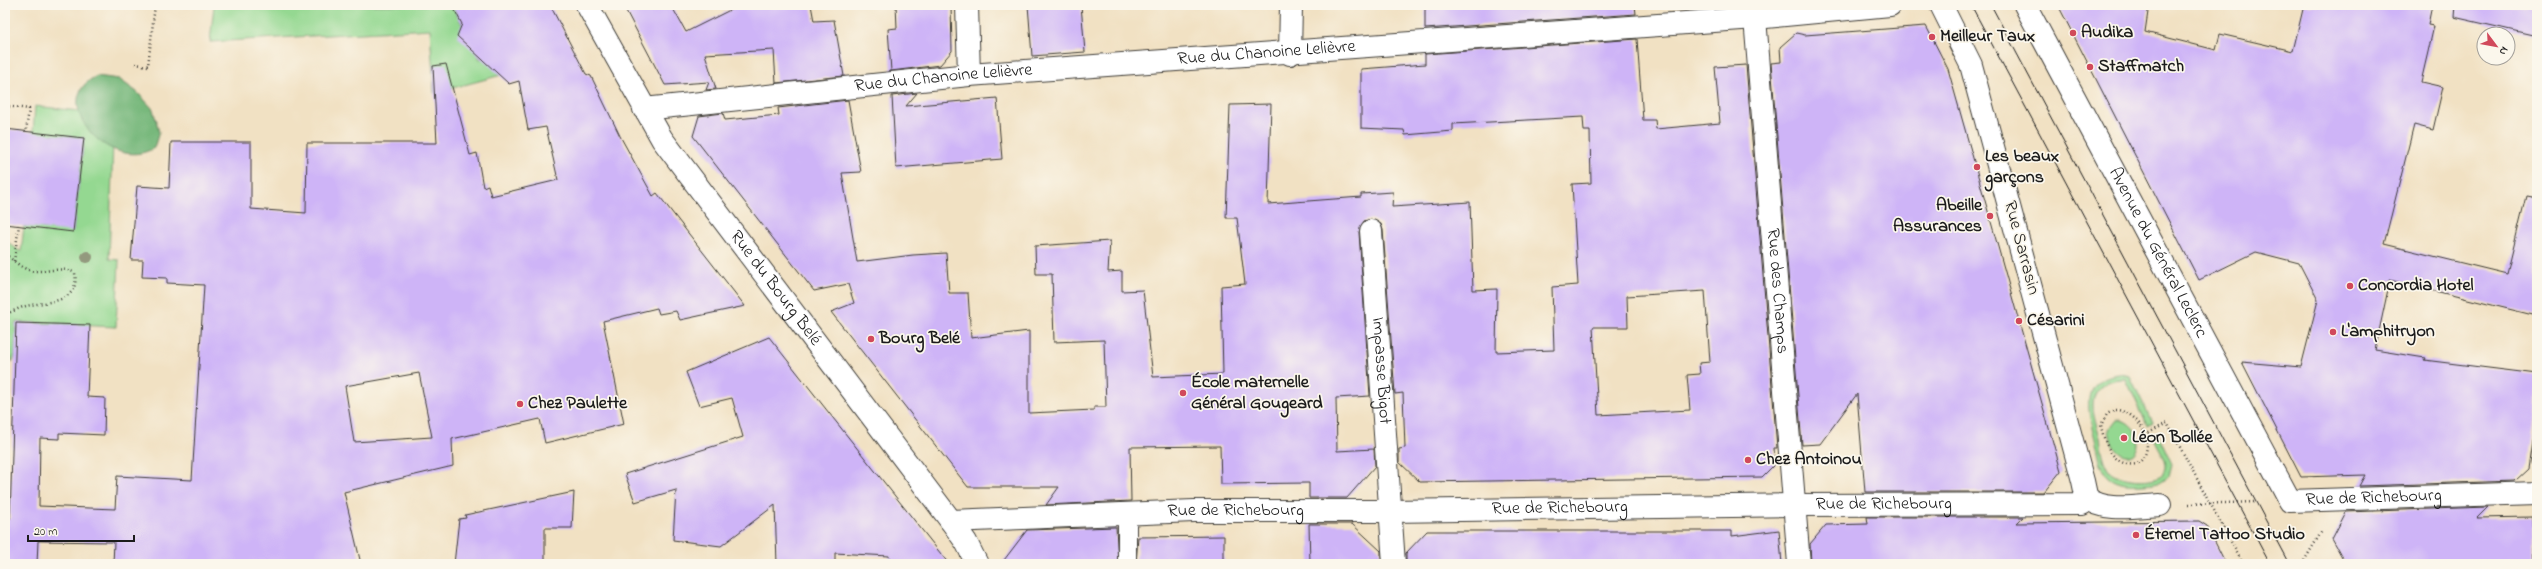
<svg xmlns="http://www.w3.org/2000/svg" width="2542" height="569" font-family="'Indie Flower',sans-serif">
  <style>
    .green { fill: #94d891; stroke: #587a56 }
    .forest { fill: #77b87b; stroke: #4a6a4c }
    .building { fill: #ceb4f7; fill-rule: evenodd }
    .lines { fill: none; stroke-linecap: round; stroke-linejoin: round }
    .lane-casing { stroke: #3c3a35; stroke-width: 20 }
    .street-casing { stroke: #3c3a35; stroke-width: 24 }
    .path { stroke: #3c3a35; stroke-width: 2.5; stroke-dasharray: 1 3; stroke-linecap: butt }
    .lane { stroke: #fff; stroke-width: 18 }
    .street { stroke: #fff; stroke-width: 22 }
    .tram { stroke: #1c1c1c; stroke-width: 1 }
    .tree { fill: #93997e }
    .poi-dot { fill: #d1495b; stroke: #fbf7ec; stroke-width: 1.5 }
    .labels { text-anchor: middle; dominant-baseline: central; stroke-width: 3.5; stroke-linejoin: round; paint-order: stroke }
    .poi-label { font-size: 18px; font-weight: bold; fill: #1c1c1c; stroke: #fbf7ec; text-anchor: start }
    .street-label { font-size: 18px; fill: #1c1c1c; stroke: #fbf7ec }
  </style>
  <rect width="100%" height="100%" fill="#fbf7ec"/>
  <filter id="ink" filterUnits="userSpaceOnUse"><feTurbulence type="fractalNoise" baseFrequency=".025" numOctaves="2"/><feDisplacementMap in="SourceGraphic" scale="8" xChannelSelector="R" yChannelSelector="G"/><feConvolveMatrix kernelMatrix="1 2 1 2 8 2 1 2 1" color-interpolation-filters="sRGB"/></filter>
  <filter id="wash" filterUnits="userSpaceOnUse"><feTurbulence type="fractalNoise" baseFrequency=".012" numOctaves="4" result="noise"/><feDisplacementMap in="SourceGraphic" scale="16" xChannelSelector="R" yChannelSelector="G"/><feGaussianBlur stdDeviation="0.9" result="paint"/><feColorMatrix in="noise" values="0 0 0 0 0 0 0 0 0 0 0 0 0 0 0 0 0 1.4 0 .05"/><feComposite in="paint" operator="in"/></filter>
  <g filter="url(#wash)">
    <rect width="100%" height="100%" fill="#f1e1c3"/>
    <path class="green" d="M214 5H455L453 7 480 59 496 55 509 73 434 93 430 29 210 42Z
      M35 106 157 120 155 142H113L109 259 119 260 116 327 16 322 15 356 12 362 9 348 5 342V240L21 252 24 226 73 231 84 138 33 133Z
      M2120 374 2130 376 2152 422 2147 425 2126 379C2117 379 2110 380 2103 385 2085 398 2096 420 2100 438 2102 448 2103 465 2111 472 2122 481 2162 485 2166 468 2167 460 2158 447 2155 440L2160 438 2172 464 2169 476C2162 483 2153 483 2144 484 2130 485 2117 485 2107 475 2100 467 2099 453 2096 443 2089 414 2076 379 2120 374Z
      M2116 420C2133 418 2147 444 2131 455 2116 457 2110 441 2109 429Z"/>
    <path class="forest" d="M97 76 119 79 137 92 153 109 159 132 154 148C110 175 45 100 97 76Z"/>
    <g id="blocks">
      <path class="building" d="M452 5H550L586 74 591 76 620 136 653 196 657 193 745 306 680 320 676 311 659 314 657 308 603 321 624 424 545 443 540 419 452 439 453 466 344 492 361 564H113L114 542 38 541 37 564H5V519H10L16 323 90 325 87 397 105 398 104 435 59 433V439L40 438 39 506 115 509 117 476 192 480 204 285 167 283V278L142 277 143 260H131L137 186 169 188 171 142H251V209L306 213 307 143H437L433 66 446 64 470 155 477 153 483 187 488 185 491 196 558 180 546 127 528 130 519 81 509 84 457 36 462 24ZM419 373 432 437 354 442 345 386Z
        M623 5H671L686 32 740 5H811L814 21 834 20 844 76 776 83 774 50 705 54 716 89 706 90 709 82 665 85Z
        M896 5H951L952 51 940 65 891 71 888 29 897 28Z
        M1028 5H1081L1085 52 1032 56Z
        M1425 5H1635L1636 14 1425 29Z
        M2058 5H2149L2145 32 2216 50 2220 34 2293 51 2304 5H2432L2428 25 2434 26 2421 82 2443 87 2433 130 2414 125 2384 244 2507 274 2526 196 2537 198V316L2390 280 2375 350 2425 358 2424 360 2537 374V408L2528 469 2515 481 2359 486 2365 475 2301 477 2242 362 2301 367 2318 300 2299 263 2256 252 2199 280Z
        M2455 5H2537V36L2454 17Z
        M1926 26 1948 69 2061 471 2044 492H1865L1857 394 1820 444 1802 445 1771 63 1781 62 1780 47 1796 33 1805 35Z
        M1637 39 1643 120H1655L1656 129 1720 123 1715 67 1746 65 1777 448H1774L1775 464 1762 477 1420 482 1399 462V449L1405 448 1403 393 1395 394 1383 230 1381 224 1371 219 1364 221 1359 232 1370 396 1336 398 1337 451 1374 449 1375 466 1347 498H1309V483L1221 484 1220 446 1130 447 1131 501 1046 505 1059 487H968L831 312 854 303 848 284 814 291 693 136 699 116 723 113 725 120 779 115 778 108 848 100 861 172 842 173 857 262 913 255 946 253 949 293H968L971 338 1029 331V413L1094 410V407H1106L1104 340 1054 342 1052 274H1036L1035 246 1110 241 1108 272 1122 271V291L1143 290 1153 377 1223 374 1221 286 1245 284 1237 218H1226L1230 105 1271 104 1268 204 1361 197V194L1393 192 1392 207 1470 202 1473 290 1497 289 1496 352 1554 350 1552 287 1578 285 1572 184 1591 183 1590 131H1584L1583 117 1453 124V131L1405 135 1404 130 1361 128V69L1425 64V54ZM1705 291 1710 362 1699 363 1700 374 1687 375 1690 410 1598 415 1593 327H1628L1627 296Z
        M917 93 906 106 997 98 1002 159 896 168 892 96Z
        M5 129 84 138 73 232 5 224Z
        M769 337 833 418 949 564H891L889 556 835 553V564H777L775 505 721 546 673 540 676 490 635 502 625 474 743 437 732 398 699 406 686 372Z
        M574 492 572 528H545V564H454L459 519 466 518 465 515Z
        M2488 507 2477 518 2532 517 2534 564H2346L2332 539 2346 512Z
        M1867 517H2023L2017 523 2199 521 2207 526 2226 564H1811L1810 544 1826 525 1868 524Z
        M1309 524H1352L1381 551V564H1310Z
        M1116 527 1118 564H1001L1027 530Z
        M1779 530 1782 564H1406V553L1427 531H1732V536Z
        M1224 536V564H1136L1138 537Z"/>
    </g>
  </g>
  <g filter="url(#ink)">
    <use href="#blocks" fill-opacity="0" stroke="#3c3a35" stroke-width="1"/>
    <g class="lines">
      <g class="lane-casing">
        <path id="lane" d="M1127 560V514"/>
      </g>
      <g class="street-casing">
        <g id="street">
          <path id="s1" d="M587 5 662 139 951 521 966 542 977 564"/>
          <path d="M967 5 969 75"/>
          <path id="s2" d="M2025 5 2290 501 2537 493"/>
          <path id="s3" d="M1755 18 1799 564"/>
          <path d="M1290 54 1291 5"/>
          <path id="s4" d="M644 109 969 75 1755 18 1890 5"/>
          <path id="s5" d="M1371 231 1394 564"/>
          <path d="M2086 497C2104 513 2137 506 2160 505"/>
          <path id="s6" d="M951 521 1194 511H1390L1794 505 2082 504 2086 495 2083 481 1971 65 1941 5"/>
        </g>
      </g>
      <path class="path" d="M135 64 148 66 155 5
        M5 106 29 109 26 132
        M5 254C12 259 21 268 29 270 44 274 62 265 75 273 80 304 47 301 26 306 19 308 12 312 5 314
        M14 261 19 225
        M2115 410C2139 410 2160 448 2137 464 2114 468 2104 444 2101 425L2107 414Z
        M2145 435 2167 423 2243 564
        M2189 504 2256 502
        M2306 564 2304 561 2322 531"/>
      <use href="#lane" class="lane"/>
      <use href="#street" class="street"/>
      <path class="tram" d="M1971 5 2270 564
        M1991 5 2289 564"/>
    </g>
    <circle class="tree" cx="87" cy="257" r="6"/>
  </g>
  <g class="poi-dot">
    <circle cx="2073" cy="33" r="4"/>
    <circle cx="1932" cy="37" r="4"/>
    <circle cx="2090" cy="67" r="4"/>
    <circle cx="1977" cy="167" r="4"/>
    <circle cx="1990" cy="216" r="4"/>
    <circle cx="2350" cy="286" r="4"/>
    <circle cx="2019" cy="321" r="4"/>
    <circle cx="2333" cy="332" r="4"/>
    <circle cx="871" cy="339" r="4"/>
    <circle cx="1183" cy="393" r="4"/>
    <circle cx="520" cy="404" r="4"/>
    <circle cx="2124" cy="438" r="4"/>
    <circle cx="1748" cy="460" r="4"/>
    <circle cx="2136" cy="535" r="4"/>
  </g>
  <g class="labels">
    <g class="poi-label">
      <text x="2081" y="33">Audika</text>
      <text x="1940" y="37">Meilleur Taux</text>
      <text x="2098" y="67">Staffmatch</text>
      <text x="1985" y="157">Les beaux<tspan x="1985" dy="21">garçons</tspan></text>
      <text x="1982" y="206" text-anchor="end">Abeille<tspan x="1982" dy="21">Assurances</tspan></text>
      <text x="2358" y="286">Concordia Hotel</text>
      <text x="2027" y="321">Césarini</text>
      <text x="2341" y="332">L'amphitryon</text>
      <text x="879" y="339">Bourg Belé</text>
      <text x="1191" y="383">École maternelle<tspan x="1191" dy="21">Général Gougeard</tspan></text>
      <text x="528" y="404">Chez Paulette</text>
      <text x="2132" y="438">Léon Bollée</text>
      <text x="1756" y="460">Chez Antoinou</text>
      <text x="2144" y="535">Éternel Tattoo Studio</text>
    </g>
    <g class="street-label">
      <text stroke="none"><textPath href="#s4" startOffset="625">Rue du Chanoine Lelièvre</textPath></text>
      <text stroke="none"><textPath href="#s4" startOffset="301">Rue du Chanoine Lelièvre</textPath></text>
      <text transform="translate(2021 248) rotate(75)">Rue Sarrasin</text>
      <text stroke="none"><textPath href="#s2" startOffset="281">Avenue du Général Leclerc</textPath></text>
      <text stroke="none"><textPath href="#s1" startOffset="341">Rue du Bourg Belé</textPath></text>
      <text stroke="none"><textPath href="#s3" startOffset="274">Rue des Champs</textPath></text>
      <text stroke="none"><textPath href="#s5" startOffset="140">Impasse Bigot</textPath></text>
      <text stroke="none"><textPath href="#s2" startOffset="646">Rue de Richebourg</textPath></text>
      <text stroke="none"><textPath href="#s6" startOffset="933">Rue de Richebourg</textPath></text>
      <text stroke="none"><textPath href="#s6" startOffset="609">Rue de Richebourg</textPath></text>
      <text stroke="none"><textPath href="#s6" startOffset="285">Rue de Richebourg</textPath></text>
    </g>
  </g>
  <rect width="2542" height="569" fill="none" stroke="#fbf7ec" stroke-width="20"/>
  <g transform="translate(2496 46) rotate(122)"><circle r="19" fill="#fbf7ec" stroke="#a29f99"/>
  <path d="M0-3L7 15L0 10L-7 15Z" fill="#d1495b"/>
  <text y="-6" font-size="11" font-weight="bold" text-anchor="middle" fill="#1c1c1c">N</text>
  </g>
  <path d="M28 535v6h106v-6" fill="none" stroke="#1c1c1c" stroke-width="2"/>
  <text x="34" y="535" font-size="12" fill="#1c1c1c" stroke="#fbf7ec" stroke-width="3" paint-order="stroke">20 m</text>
</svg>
